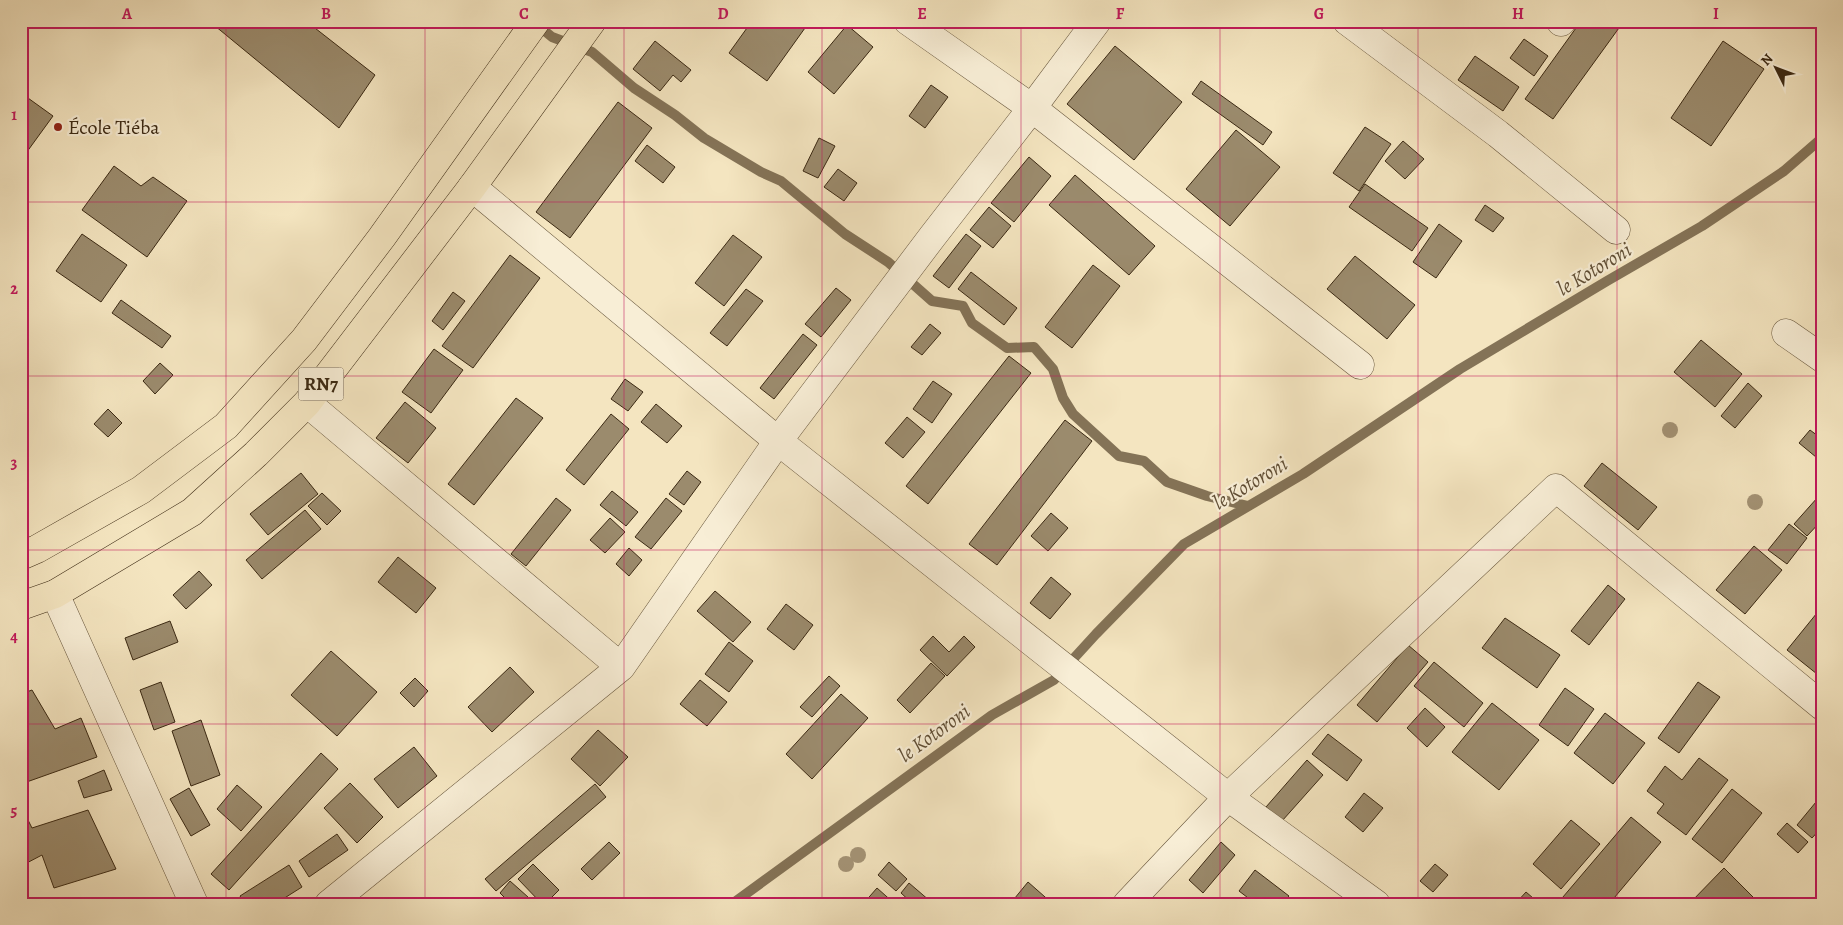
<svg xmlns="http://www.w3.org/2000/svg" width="1843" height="925" font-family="Alegreya,serif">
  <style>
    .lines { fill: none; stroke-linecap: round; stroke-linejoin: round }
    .stream { stroke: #847357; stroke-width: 10 }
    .building { fill: #9b8b6d; stroke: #3b2913 }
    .street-casing { stroke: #69583e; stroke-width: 29 }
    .highway-casing { stroke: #3b2913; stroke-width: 29 }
    .street { stroke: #f8eed6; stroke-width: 28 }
    .highway { stroke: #f4e5c0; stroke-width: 28 }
    .tree { fill: #a49375 }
    .grid { fill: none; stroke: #c2185b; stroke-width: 1; stroke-opacity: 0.55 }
    .poi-dot { fill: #8f2418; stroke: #f8eed6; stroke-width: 2 }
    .labels { text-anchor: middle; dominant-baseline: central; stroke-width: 4.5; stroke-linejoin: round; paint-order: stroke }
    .shield { fill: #f8eed6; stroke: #74644e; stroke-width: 1 }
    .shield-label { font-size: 19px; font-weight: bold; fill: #3b2913 }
    .poi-label { font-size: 20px; fill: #3b2913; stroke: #f8eed6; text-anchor: start }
    .water-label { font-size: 21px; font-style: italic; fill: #604e35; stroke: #f8eed6 }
    .neatline { fill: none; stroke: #c2185b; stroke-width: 2 }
    .grid-label { font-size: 16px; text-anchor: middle; font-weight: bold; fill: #c2185b }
  </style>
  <rect width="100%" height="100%" fill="#f4e5c0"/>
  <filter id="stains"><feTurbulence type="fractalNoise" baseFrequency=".004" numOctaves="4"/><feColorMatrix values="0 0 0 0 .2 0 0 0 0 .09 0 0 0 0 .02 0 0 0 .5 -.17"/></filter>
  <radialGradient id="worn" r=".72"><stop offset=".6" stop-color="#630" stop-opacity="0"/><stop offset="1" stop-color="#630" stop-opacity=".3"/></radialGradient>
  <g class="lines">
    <path class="stream" d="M535 23 552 37 592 52 634 88 675 115 704 138 761 172 781 181 845 234 888 262 932 301 963 306 972 323 1007 348 1034 347 1053 369 1063 398 1073 414 1119 456 1144 461 1167 482 1207 496 1248 506
      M732 904 992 715 1054 680 1096 634 1184 544 1303 474 1460 369 1607 281 1702 226 1784 171 1822 138"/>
  </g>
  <path class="building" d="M21 21H27L21 30Z
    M209 21H306L375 75 339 128Z
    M752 21H810L767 81 729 53Z
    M1581 21H1624L1553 119 1525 99Z
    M847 25 873 47 834 94 808 72Z
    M1524 39 1548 56 1534 76 1510 58Z
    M655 41 691 70 681 82 673 75 660 91 633 69Z
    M1723 41 1764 69 1711 146 1671 118Z
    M1115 46 1182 102 1134 160 1067 104Z
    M1475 56 1519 87 1503 111 1458 80Z
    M1201 81 1272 132 1263 145 1192 94Z
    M931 85 948 97 925 128 909 116Z
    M21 93 53 116 21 160Z
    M618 102 652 128 570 238 536 212Z
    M1365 127 1391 144 1359 191 1333 173Z
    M1236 130 1280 167 1230 226 1186 189Z
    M819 138 835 146 818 178 803 171Z
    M1403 141 1424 159 1405 179 1385 161Z
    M647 145 675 167 663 183 635 161Z
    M1029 157 1051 176 1014 222 991 203Z
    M114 166 141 186 153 177 187 201 147 257 82 210Z
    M838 169 857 183 844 201 824 187Z
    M1075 175 1155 246 1129 275 1049 205Z
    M1365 184 1428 228 1412 251 1349 207Z
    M1485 205 1504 218 1493 232 1475 220Z
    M989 207 1011 226 993 248 970 230Z
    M1439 224 1462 241 1436 278 1413 262Z
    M82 234 127 265 101 302 56 271Z
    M966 234 981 246 949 288 933 276Z
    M733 235 762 257 724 306 695 283Z
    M510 255 540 278 473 368 442 346Z
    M1355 256 1415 305 1387 339 1327 289Z
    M1093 265 1120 286 1072 348 1045 327Z
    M971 272 1017 308 1004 325 958 289Z
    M836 288 851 300 821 337 805 324Z
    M746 289 763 301 727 346 710 333Z
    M453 292 465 301 443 330 432 321Z
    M121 300 171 336 162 348 112 313Z
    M930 324 941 333 922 355 911 347Z
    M803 334 817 345 774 399 760 388Z
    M1701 340 1742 374 1715 407 1674 372Z
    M434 349 463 370 431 413 402 392Z
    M1009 356 1031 373 928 504 906 486Z
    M160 363 173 375 155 394 143 381Z
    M625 379 643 392 628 411 611 399Z
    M933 381 952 394 932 423 913 409Z
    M1748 383 1762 396 1735 428 1721 416Z
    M516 398 543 418 474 505 448 484Z
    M405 402 436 428 408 463 376 438Z
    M656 404 682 426 667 443 641 422Z
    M108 409 122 423 108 437 94 424Z
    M611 414 629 429 584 485 566 470Z
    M907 417 925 432 903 458 885 443Z
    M1065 420 1092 441 997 565 969 544Z
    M1810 430 1822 439V462L1799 443Z
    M1602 463 1657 507 1638 530 1584 486Z
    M687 471 701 482 684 505 669 494Z
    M301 473 318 494 268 535 250 514Z
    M612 491 638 512 626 526 600 505Z
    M322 493 341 511 327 525 308 506Z
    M1818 497 1822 500V520L1807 536 1794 524Z
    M556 498 571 510 526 566 511 554Z
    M666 498 682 511 651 549 635 537Z
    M305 510 321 529 262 579 246 560Z
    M1051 513 1068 528 1048 551 1031 536Z
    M610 518 625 532 605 553 590 540Z
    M1789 524 1807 538 1787 564 1768 550Z
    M1754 546 1782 570 1745 614 1716 590Z
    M629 548 642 560 629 576 616 564Z
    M398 557 436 588 416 613 378 582Z
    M199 571 212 585 186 609 173 595Z
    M1051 577 1071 594 1050 619 1030 603Z
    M1608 585 1625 599 1589 645 1571 631Z
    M715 591 751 622 733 642 697 611Z
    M786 604 813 625 794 650 767 629Z
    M1821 608H1822V678L1787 650Z
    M1505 618 1560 655 1537 688 1482 648Z
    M170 621 178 642 133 660 125 638Z
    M933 636 949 652 964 636 975 647 947 676 920 650Z
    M729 642 753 661 729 692 705 674Z
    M1408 645 1428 662 1377 722 1357 705Z
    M331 651 377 692 337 736 291 695Z
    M1434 662 1483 703 1464 727 1414 686Z
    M931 663 945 676 910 713 897 700Z
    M510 667 534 692 492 732 468 707Z
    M829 676 840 686 812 717 800 707Z
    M415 678 428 691 414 707 400 693Z
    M700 680 727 702 707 726 680 704Z
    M161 682 175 722 154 730 140 690Z
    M1698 682 1720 697 1679 753 1658 738Z
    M1565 688 1594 709 1568 746 1539 725Z
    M32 690 55 729 81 718 97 757 21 784V694Z
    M841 694 868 718 812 779 786 754Z
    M1492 703 1539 740 1499 790 1452 752Z
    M1425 708 1445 727 1427 747 1407 728Z
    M1605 713 1645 743 1613 784 1574 753Z
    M201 720 220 775 191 786 172 731Z
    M598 730 628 757 600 786 571 759Z
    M1328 734 1362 760 1347 781 1312 754Z
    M414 747 437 776 398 808 374 779Z
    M321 753 338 769 229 890 211 874Z
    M1699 758 1728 780 1686 835 1657 813 1664 804 1647 791 1665 766 1682 780Z
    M1307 760 1323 775 1282 821 1266 807Z
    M104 770 112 790 84 798 78 781Z
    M350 783 383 817 357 843 324 808Z
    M595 784 606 797 496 891 485 879Z
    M237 785 262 807 241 831 217 809Z
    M189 788 210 825 191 836 170 799Z
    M1732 789 1762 813 1722 863 1692 839Z
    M1364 793 1383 808 1363 832 1345 817Z
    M1816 802 1822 808V827L1812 838 1797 825Z
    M21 806 32 828 88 810 116 869 54 888 42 855 21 866Z
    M1631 817 1661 842 1609 904H1557Z
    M1571 820 1600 844 1561 889 1533 864Z
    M1787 823 1808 842 1798 853 1777 834Z
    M337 834 348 850 309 877 299 861Z
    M609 842 620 853 592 880 581 869Z
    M1221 842 1235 855 1203 893 1189 880Z
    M889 862 907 879 896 891 878 875Z
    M533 864 559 890 545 904H542L518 879Z
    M1435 864 1448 875 1433 892 1420 881Z
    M289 865 302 887 275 904H245L240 896Z
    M1724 868 1760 904H1689Z
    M1255 870 1289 896 1282 904H1256L1239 891Z
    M510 881 528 897 523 904H511L500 893Z
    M1028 882 1053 904H1010Z
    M909 883 930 901 928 904H913L901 893Z
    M877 888 895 904H863Z
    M1526 892 1540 904H1515Z
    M1297 899 1303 904H1293Z"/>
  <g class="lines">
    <g class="street-casing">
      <path id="street" d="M908 21 1032 108 1360 365
        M1347 21 1498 134 1616 230
        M1561 22 1562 21
        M472 187 778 441 1228 797 1376 904
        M1786 333 1822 358
        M307 403 621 667
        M55 594 194 904
        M329 904 621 667 778 441 932 237 1032 108 1097 21
        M1127 904 1228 797 1556 488 1822 706"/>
    </g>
    <g class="highway-casing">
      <path id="highway" d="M21 556 37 549 141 490 226 426 304 340 382 237 536 21
        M21 606 55 594 192 512 256 454 307 403 472 187 592 21"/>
    </g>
    <use href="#street" class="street"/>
    <use href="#highway" class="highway"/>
  </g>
  <g class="tree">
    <circle cx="1670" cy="430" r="8"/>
    <circle cx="1755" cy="502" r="8"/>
    <circle cx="858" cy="855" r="8"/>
    <circle cx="846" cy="864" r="8"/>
  </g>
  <path class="grid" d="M226 21V904M425 21V904M624 21V904M822 21V904M1021 21V904M1220 21V904M1418 21V904M1617 21V904M21 202H1822M21 376H1822M21 550H1822M21 724H1822"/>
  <circle class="poi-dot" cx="58" cy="127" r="5"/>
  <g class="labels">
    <rect class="shield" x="298.5" y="367.5" width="45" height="33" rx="4"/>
    <g class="shield-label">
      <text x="321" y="384">RN7</text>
    </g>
    <g class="poi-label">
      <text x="68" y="127">École Tiéba</text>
    </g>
    <g class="water-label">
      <text transform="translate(1594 269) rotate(-31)">le Kotoroni</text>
      <text transform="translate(1250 483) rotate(-31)">le Kotoroni</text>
      <text transform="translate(934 733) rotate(-36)">le Kotoroni</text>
    </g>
  </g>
  <rect width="1843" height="925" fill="none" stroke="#f4e5c0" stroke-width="55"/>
  <g transform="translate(1776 68) rotate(312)" stroke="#f8eed6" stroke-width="4" paint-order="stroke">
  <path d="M0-4L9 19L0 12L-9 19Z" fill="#3b2913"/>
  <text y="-8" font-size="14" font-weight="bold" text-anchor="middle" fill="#3b2913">N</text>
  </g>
  <rect x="28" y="28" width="1788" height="870" class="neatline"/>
  <g class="grid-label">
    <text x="127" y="19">A</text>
    <text x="326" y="19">B</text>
    <text x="524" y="19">C</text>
    <text x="723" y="19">D</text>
    <text x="922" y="19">E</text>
    <text x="1120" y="19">F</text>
    <text x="1319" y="19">G</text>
    <text x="1518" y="19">H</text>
    <text x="1716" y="19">I</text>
    <text x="14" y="120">1</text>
    <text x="14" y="294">2</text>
    <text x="14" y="468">3</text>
    <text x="14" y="642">4</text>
    <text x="14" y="816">5</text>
  </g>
  <rect width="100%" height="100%" filter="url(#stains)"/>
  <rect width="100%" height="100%" fill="url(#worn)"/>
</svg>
